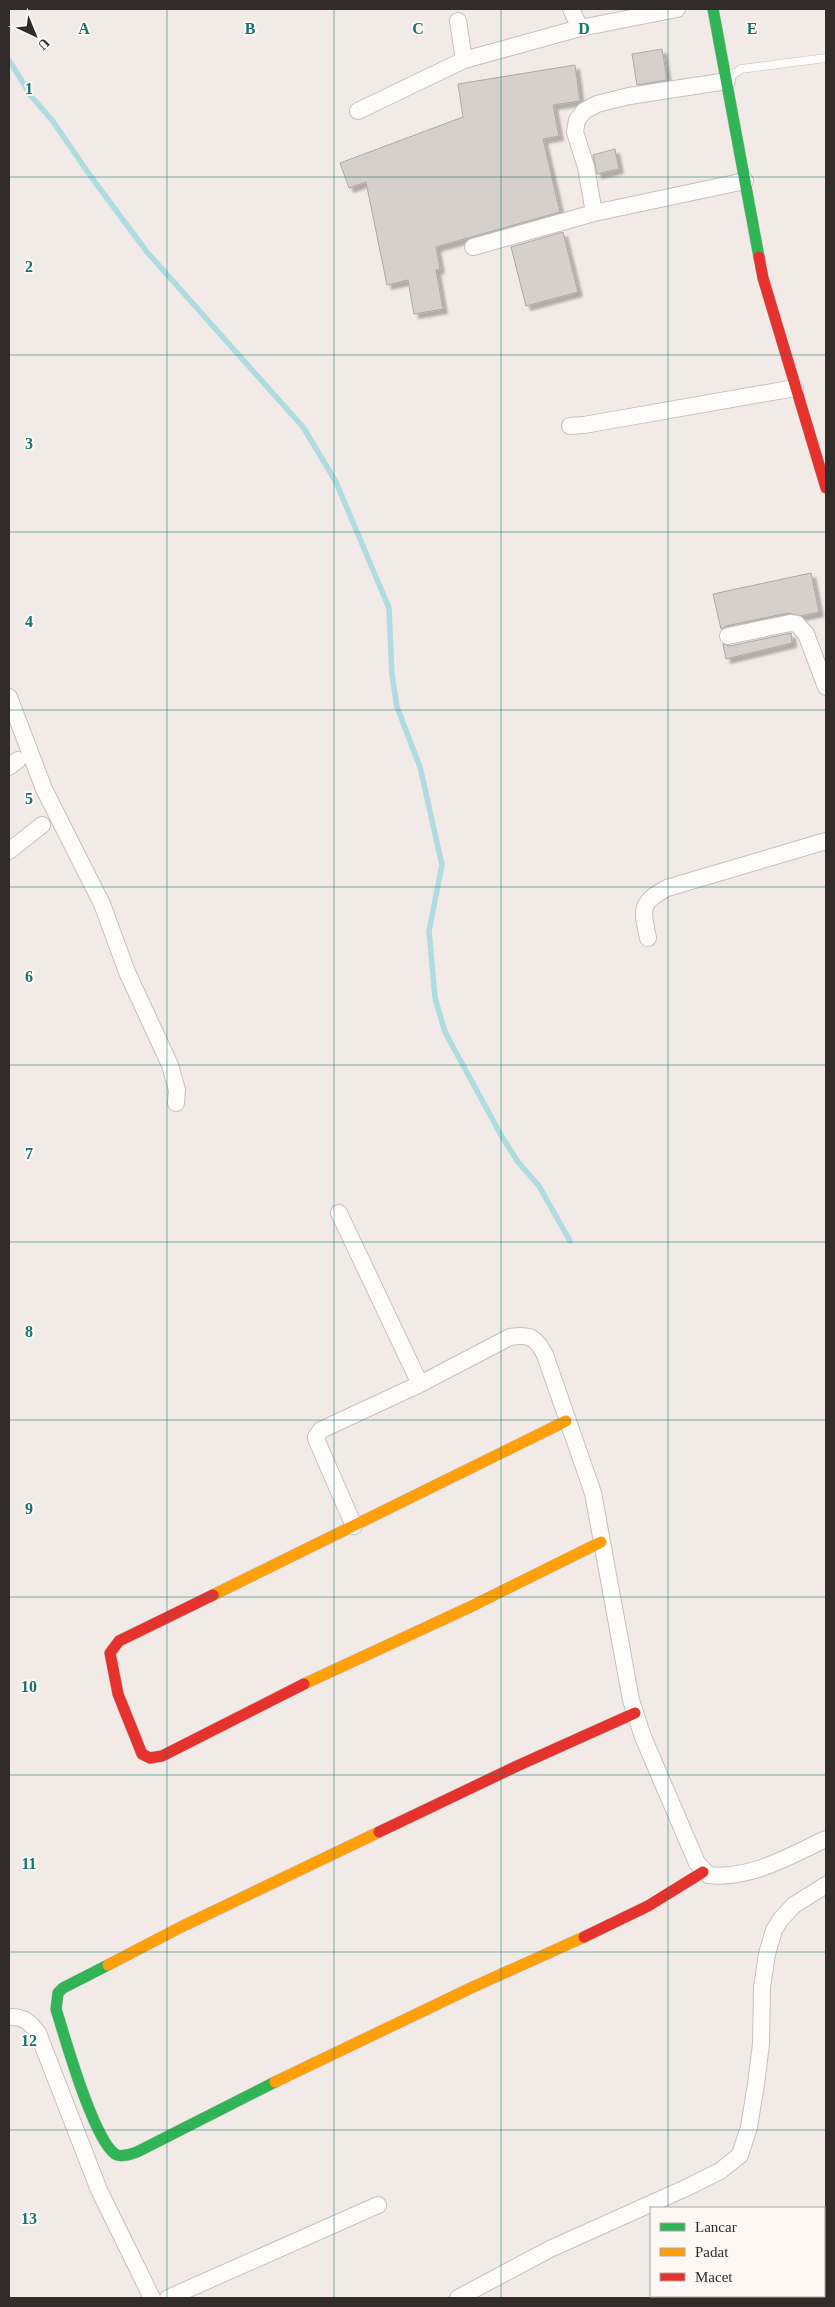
<svg xmlns="http://www.w3.org/2000/svg" width="835" height="2307" font-family="Georgia,serif">
  <style>
    .lines { fill: none; stroke-linecap: round; stroke-linejoin: round }
    .stream { stroke: #aedce1; stroke-width: 5.5 }
    .building { fill: #d6d0cd; stroke: #ada7a5; filter: url(#shadow) }
    .lane-casing { stroke: #c6c0be; stroke-width: 9 }
    .street-casing { stroke: #c6c0be; stroke-width: 18 }
    .fast-casing { stroke: #c6c0be; stroke-width: 12 }
    .slow-casing { stroke: #c6c0be; stroke-width: 12 }
    .jam-casing { stroke: #c6c0be; stroke-width: 12 }
    .lane { stroke: #fdfcfb; stroke-width: 8 }
    .street { stroke: #fdfcfb; stroke-width: 16 }
    .fast { stroke: #30b455; stroke-width: 11 }
    .slow { stroke: #ff9f0a; stroke-width: 11 }
    .jam { stroke: #e5322d; stroke-width: 11 }
    .grid { fill: none; stroke: #0f766e; stroke-width: 1; stroke-opacity: 0.55 }
    .grid-label { font-size: 16px; text-anchor: middle; font-weight: bold; fill: #0f766e; stroke: #fef8f5; stroke-width: 4; stroke-linejoin: round; paint-order: stroke }
  </style>
  <defs>
    <filter id="shadow"><feDropShadow dx="4.5" dy="4.5" stdDeviation="1" flood-color="#0004"/></filter>
  </defs>
  <rect width="100%" height="100%" fill="#f2eae7"/>
  <g class="lines">
    <path class="stream" d="M9 60 31 96 52 120 89 174 147 252 303 427 336 482 389 608 392 675 397 707 420 767 442 865 429 931 435 998 445 1032 501 1135 518 1162 539 1186 570 1241"/>
  </g>
  <path class="building" d="M662 49 667 80 637 85 632 54Z
    M575 65 580 101 553 105 559 136 543 139 560 212 436 247 440 269 436 270 443 309 414 314 408 280 387 285 366 182 349 188 340 163 463 117 458 84Z
    M615 149 619 169 597 174 593 155Z
    M563 232 578 292 526 306 511 247Z
    M811 573 819 612 801 616 788 613 726 626 721 629 713 594Z
    M791 633 792 643 726 659 723 644 730 646Z"/>
  <g class="lines">
    <g class="lane-casing">
      <path id="lane" d="M728 74H734L741 69 826 58"/>
    </g>
    <g class="street-casing">
      <path id="street" d="M571 9 580 28
        M458 21 464 60
        M358 111 464 60 580 28 677 9
        M594 213 586 167 575 132 577 120 584 111 597 104 629 96 727 81
        M473 247 594 213 745 181
        M570 426 584 425 795 388
        M728 636 790 623 797 624 806 634 826 687
        M9 697 44 789 102 904 127 972 170 1065 177 1090 176 1103
        M9 767 18 760
        M9 851 42 825
        M648 938C642 910 639 903 667 888L826 841
        M339 1213 420 1384
        M354 1526 317 1441 316 1437 321 1430 420 1384 510 1337C530 1334 536 1337 545 1355L593 1493 631 1700 643 1737 697 1863 708 1875C750 1880 789 1856 826 1839
        M9 2017C23 2016 30 2022 38 2033L99 2190 152 2298
        M168 2298 378 2205
        M458 2298 550 2249 688 2187 720 2171 740 2155 749 2127 756 2084 761 2044 762 1987 767 1954 774 1930 781 1919 794 1905 826 1885"/>
    </g>
    <g class="fast-casing">
      <path id="fast" d="M713 9 759 257
        M108 1965 63 1988 58 1993 56 2009C65 2038 93 2138 115 2154 121 2158 131 2154 137 2152L275 2082"/>
    </g>
    <g class="slow-casing">
      <path id="slow" d="M213 1595 566 1421
        M304 1684 470 1607 601 1542
        M108 1965 181 1927 379 1832
        M275 2082 473 1987 584 1937"/>
    </g>
    <g class="jam-casing">
      <path id="jam" d="M759 257 763 278 826 488
        M213 1595 119 1641 110 1653 118 1694 142 1754 150 1758 162 1756 304 1684
        M379 1832 517 1766 635 1713
        M584 1937 648 1906 703 1872"/>
    </g>
    <use href="#lane" class="lane"/>
    <use href="#street" class="street"/>
    <use href="#fast" class="fast"/>
    <use href="#slow" class="slow"/>
    <use href="#jam" class="jam"/>
  </g>
  <path class="grid" d="M167 9V2298M334 9V2298M501 9V2298M668 9V2208M9 177H826M9 355H826M9 532H826M9 710H826M9 887H826M9 1065H826M9 1242H826M9 1420H826M9 1597H826M9 1775H826M9 1952H826M9 2130H826M668 2296V2298"/>
  <g class="grid-label">
    <text x="84" y="34">A</text>
    <text x="250" y="34">B</text>
    <text x="418" y="34">C</text>
    <text x="584" y="34">D</text>
    <text x="752" y="34">E</text>
    <text x="29" y="94">1</text>
    <text x="29" y="272">2</text>
    <text x="29" y="449">3</text>
    <text x="29" y="627">4</text>
    <text x="29" y="804">5</text>
    <text x="29" y="982">6</text>
    <text x="29" y="1159">7</text>
    <text x="29" y="1337">8</text>
    <text x="29" y="1514">9</text>
    <text x="29" y="1692">10</text>
    <text x="29" y="1869">11</text>
    <text x="29" y="2046">12</text>
    <text x="29" y="2224">13</text>
  </g>
  <rect width="835" height="2307" fill="none" stroke="#312b29" stroke-width="20"/>
  <rect x="650" y="2207" width="175" height="90" fill="#fef8f5" stroke="#aca6a3"/>
  <rect x="660" y="2223" width="25" height="8" fill="#30b455" stroke="#aca6a3"/>
  <text x="695" y="2232" font-size="15" fill="#312b29">Lancar</text>
  <rect x="660" y="2248" width="25" height="8" fill="#ff9f0a" stroke="#aca6a3"/>
  <text x="695" y="2257" font-size="15" fill="#312b29">Padat</text>
  <rect x="660" y="2273" width="25" height="8" fill="#e5322d" stroke="#aca6a3"/>
  <text x="695" y="2282" font-size="15" fill="#312b29">Macet</text>
  <g transform="translate(35 35) rotate(136)" stroke="#fef8f5" stroke-width="4" paint-order="stroke">
  <path d="M0-4L9 19L0 12L-9 19Z" fill="#312b29"/>
  <text y="-8" font-size="14" font-weight="bold" text-anchor="middle" fill="#312b29">U</text>
  </g>
</svg>
